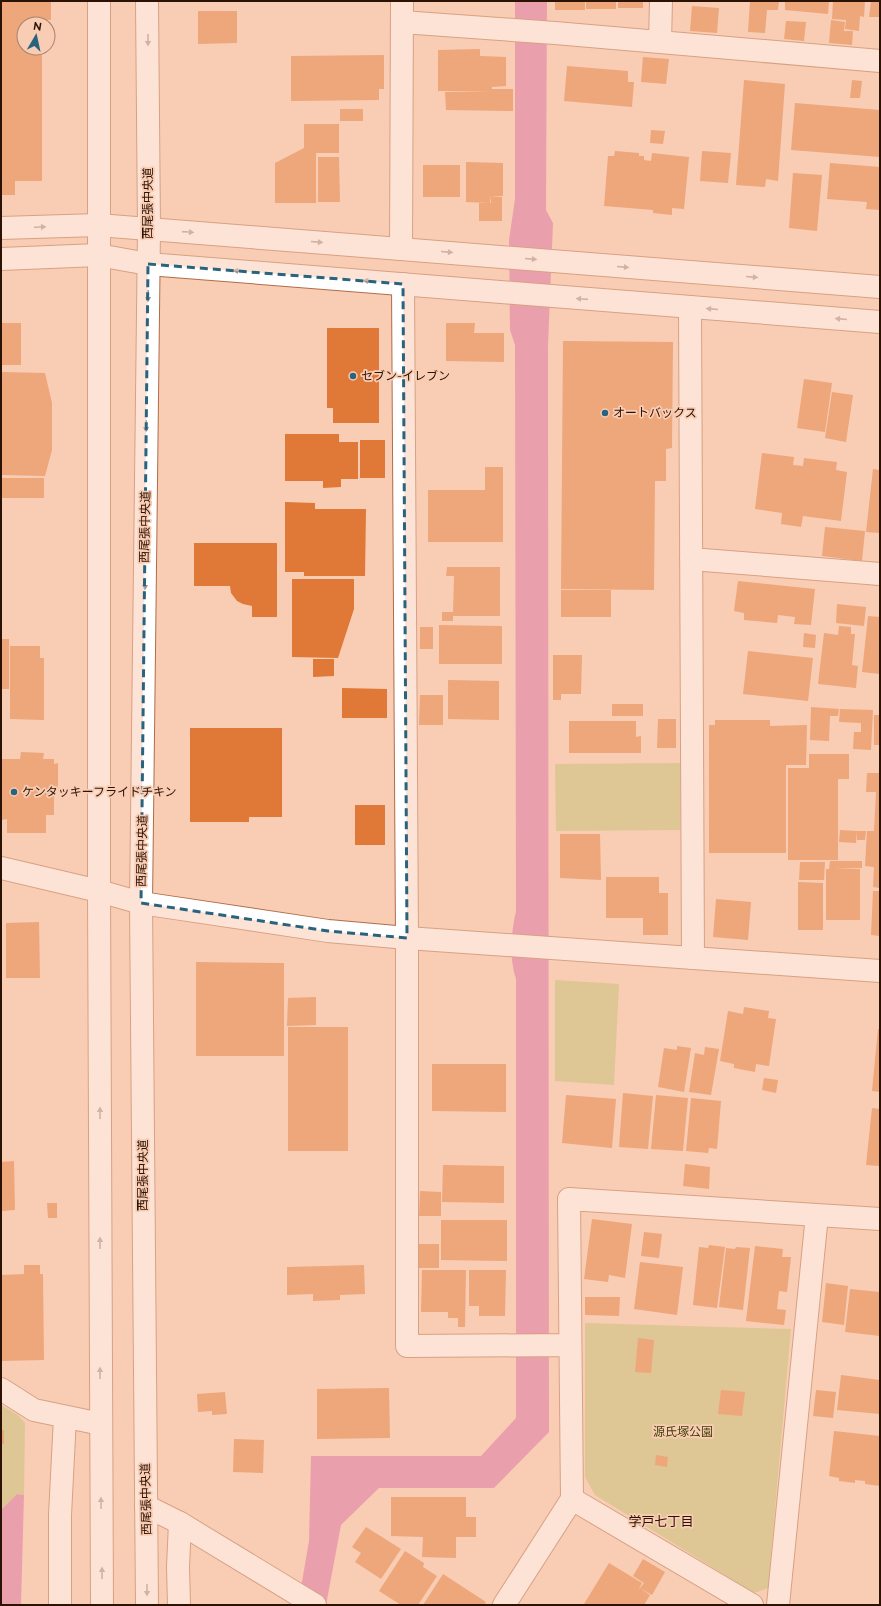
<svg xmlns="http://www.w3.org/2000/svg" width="881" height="1606" font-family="Raleway,'Noto Sans JP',sans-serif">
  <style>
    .green { fill: #bec06f }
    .water { fill: #d86ba3 }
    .building { fill: #e07837 }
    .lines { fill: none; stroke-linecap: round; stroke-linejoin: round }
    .minor-casing { stroke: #b06d47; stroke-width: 24 }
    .tertiary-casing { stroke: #b06d47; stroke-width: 24 }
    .primary-casing { stroke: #b06d47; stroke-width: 24 }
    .minor { stroke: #fff; stroke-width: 22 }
    .tertiary { stroke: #fff; stroke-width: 22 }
    .primary { stroke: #fff; stroke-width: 22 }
    .oneway { fill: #a0948e }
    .marked { fill: none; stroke: #2a637d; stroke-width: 3; stroke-dasharray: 8 5; stroke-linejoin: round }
    .poi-dot { fill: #2a637d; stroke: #f9ccb4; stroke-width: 1.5 }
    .labels { text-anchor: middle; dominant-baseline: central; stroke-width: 3.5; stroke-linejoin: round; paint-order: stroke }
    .street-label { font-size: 12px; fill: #2c1203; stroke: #f9ccb4 }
    .poi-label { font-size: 12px; fill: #2c1203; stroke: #f9ccb4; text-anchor: start }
    .park-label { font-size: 12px; fill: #42420c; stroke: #f9ccb4 }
    .neighbourhood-label { font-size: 13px; fill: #2c1203; stroke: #f9ccb4 }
  </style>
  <rect width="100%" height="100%" fill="#f9ccb4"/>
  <path class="green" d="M680 763V830L556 831 555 764Z
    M555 980 619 984 614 1085 555 1081Z
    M585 1323 791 1329 768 1588 754 1593 595 1495 585 1477Z
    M1 1405 18 1415 25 1423 24 1495 17 1494 1 1510Z"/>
  <path class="water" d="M515 1H547L546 210 553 223 548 346 549 1432 494 1488H379L341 1525 326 1605H298L309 1541 311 1456H481L516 1418V979C509 958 511 933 516 911L515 345 510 330 509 240 515 199Z
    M17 1494 24 1495 21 1605H1V1510Z"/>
  <path class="building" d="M1 1H51V20H42V24H24V48H42V181H15V195H1Z
    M555 1H585V10H555Z
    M586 1H616V9H586Z
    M618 1H643V8H618Z
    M750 1H779L778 10H767L765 33 748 32Z
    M785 1H829L828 14 785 10Z
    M833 1H865L864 17 860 16 859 31 845 29 846 20 832 19Z
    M871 1H880V17H869Z
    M692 6 719 8 717 33 690 31Z
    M198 11H237V43L198 44Z
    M831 20 845 22 844 31H853L852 45 829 43Z
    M786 21 806 22 804 41 784 39Z
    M480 49V56L506 57V86L492 87V89H513V111L446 110 445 92 492 91H438V50Z
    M384 55V89H379V100L291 101V56Z
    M643 57 669 59 666 84 641 82Z
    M567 66 628 71V82H634L632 107 564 101Z
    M744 80 785 84 778 181 766 179 765 187 736 185Z
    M852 80 862 81 860 98H850Z
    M795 103 880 110V157L791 150Z
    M340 109H363V121H340Z
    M304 124H339V153H316V203H275V163L304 148Z
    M651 130 665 131 663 144 650 143Z
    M615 151 639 153V156H644V160L651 161 652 153 689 157 684 209 672 208V215L653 213V210L604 206 608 156H614Z
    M702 151 731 153 728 183 700 181Z
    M318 157H339L340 202H318Z
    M466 162 503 163V196H490V203L466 202Z
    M830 163 880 167V210L866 209 867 202 827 199Z
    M423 165H460V197H423Z
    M793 173 822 175 817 231 789 228Z
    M490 196 502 197V221H479V203H491Z
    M1 323H21V365H1Z
    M446 323H475L474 333H504V362L446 361Z
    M327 328H379V423H333V408H327Z
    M563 341 673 342 672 448 666 449V481H655L654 590 561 589Z
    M1 372 45 373 52 403V450L45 476 1 475Z
    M804 379 832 383 825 432 797 428Z
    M832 392 853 395 846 442 825 438Z
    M285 434H339V442H358V479H341V487L323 488V481H285Z
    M360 440H385V478H360Z
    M762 453 794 457 793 465 803 466 804 458 837 462 836 470 847 472 841 521 803 516 801 527 781 524 782 513 755 509Z
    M485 467H503V542H428V490H485Z
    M873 469 880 470V533L866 532Z
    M2 478H44V498H1Z
    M285 502 315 503V509H366L365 576H304V572H285Z
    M825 527 865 531 862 561 822 556Z
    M194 543H277V617H252V606L243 604 237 601 231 593 230 586H194Z
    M447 567H500V616H453V621H442V612H453L454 576H446Z
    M292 579H354V609L338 658 292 657Z
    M738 581 815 589 811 625 794 624 795 617 778 615 777 623 744 620V613L734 611Z
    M561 590H611V617H561Z
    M837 604 866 607 864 626 836 623Z
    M868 616 880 617V674L862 672Z
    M439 625 502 626V664H439Z
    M839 626 851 627V634H855L852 665 858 666 856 688 818 684 824 633 838 635Z
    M420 627H433V649H420Z
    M804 633 816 635 815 648 803 647Z
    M1 639H9V689H1Z
    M10 646H40V658H44V720L10 719Z
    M748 651 813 658 808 701 743 694Z
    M553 655H582L581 694H561V700H553Z
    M313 659H334V676L313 677Z
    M448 680 499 681V720L448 719Z
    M342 688 387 689V718H342Z
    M420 695H443V725H419Z
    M612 704H643V716H612Z
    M811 707 839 709 838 716H830L829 741 810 740Z
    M840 709 873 710 871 750 853 749 854 732H861V723L839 722Z
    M874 715H880V745H874Z
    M658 719H676V748H657Z
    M715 720H770V726L807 725 806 765H786V853H709V725H715Z
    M569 721H636V737L641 736V753H569Z
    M190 728H282V817H249V822H190Z
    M21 752 44 753 43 759H54V764L58 763V788H54V815H46V833H7V819L2 820 1 815V759H20Z
    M809 754H849V779H838V860H788V768H809Z
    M867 773H880V888L873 887 874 867 865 866 867 831H874L876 792H866Z
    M355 805H385V845H355Z
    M840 830 857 831 856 843 839 842Z
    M857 831H866L865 840H857Z
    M560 834H600L601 880 560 878Z
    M830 861H862V868H834L860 869V920H826V869H829Z
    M800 862H825L824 880H799Z
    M606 877H659V893H668V935H643V918H606Z
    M798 882 823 883V930H798Z
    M873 891H880V936L871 935Z
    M716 899 751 902 748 940 713 937Z
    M39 922 40 978H6V923Z
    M196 962 284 963V1056H196Z
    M316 997V1025L287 1026 288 998Z
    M744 1007 769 1011 768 1018 776 1019 769 1066 756 1064 755 1072 734 1068V1064L720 1061 728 1011 743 1014Z
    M288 1027H348V1151H288Z
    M878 1029 880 1030V1092L872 1091Z
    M677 1046 691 1048 684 1092 658 1087 664 1048 677 1050Z
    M705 1047 719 1049 711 1095 689 1092 695 1053 704 1055Z
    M432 1064H506V1112L432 1111Z
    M764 1078 778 1080 776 1093 762 1090Z
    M623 1093 653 1096 648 1149 619 1147Z
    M566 1095 616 1099 612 1148 562 1143Z
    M656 1095 688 1098 683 1151 651 1149Z
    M691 1098 721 1101 717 1149 709 1148 708 1153 686 1151Z
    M872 1108 880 1109V1166L866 1165Z
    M14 1161 15 1210 1 1211V1162Z
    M685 1164 710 1167 709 1189 683 1186Z
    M443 1165 504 1166V1203L442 1202Z
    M420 1191 441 1192V1216H419Z
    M47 1203H57V1218H48Z
    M592 1219 632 1224 625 1278 609 1275 608 1282 584 1279Z
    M441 1220H507V1261L441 1260Z
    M644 1232 662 1234 659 1258 641 1256Z
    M419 1244H439V1268H419Z
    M709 1245 725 1247 717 1308 693 1305 699 1247 708 1248Z
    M755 1246 783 1249 782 1257H791L787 1292 779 1291 777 1309 786 1310 784 1325 746 1321Z
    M736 1247 750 1248 743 1310 719 1307 726 1248 735 1249Z
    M640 1262 683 1267 677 1315 634 1309Z
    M24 1265H40V1274H43L44 1360 1 1361V1275L24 1274Z
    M364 1265 365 1294 340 1295V1300L313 1301V1294L287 1295V1267Z
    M422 1270H466L465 1327H458V1318H448V1312H421Z
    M469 1270H506L505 1316H479V1306H469Z
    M826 1283 848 1286 844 1325 822 1322Z
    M850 1289 880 1292V1336L845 1332Z
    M585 1297H620L619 1316 585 1315Z
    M638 1338 654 1340 651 1373 635 1372Z
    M841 1375 880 1380V1414L837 1410Z
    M389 1388 390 1438 317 1439V1389Z
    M721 1390 745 1392 742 1416 718 1414Z
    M816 1390 836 1392 833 1418 813 1416Z
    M225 1392 227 1414 212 1415V1411L198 1412 197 1394Z
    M1 1430H4V1444H1Z
    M834 1431 880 1436V1486L865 1484V1481L855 1480V1483L839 1481V1478L829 1476Z
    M234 1439 264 1440 263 1473 233 1472Z
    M656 1455 668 1457 667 1467 655 1465Z
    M391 1497H466V1517H476V1537H456V1558L422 1557 423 1537 391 1536Z
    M366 1527 401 1549 381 1579 355 1562 361 1553 352 1547Z
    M405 1551 424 1563 423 1567 437 1576 418 1605H401L379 1591Z
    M643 1559 665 1572 652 1595 640 1588 644 1583 633 1576Z
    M609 1563 642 1583 638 1591 640 1588 650 1595 644 1605H586L584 1604Z
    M443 1574 486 1602 484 1605H423Z"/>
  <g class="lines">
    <g class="minor-casing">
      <path id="minor" d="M402 22 555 33 880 61
        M660 42 661 1
        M401 249 402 1
        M403 284 407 938V1346L570 1345
        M690 307 693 958
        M691 559 880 574
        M1 1389 34 1410 101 1424
        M572 1499 752 1605
        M60 1605V1515L65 1417
        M179 1605 178 1567 180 1523
        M504 1605 572 1499 569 1199 880 1219
        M778 1605 817 1215"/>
    </g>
    <g class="tertiary-casing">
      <path id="tertiary" d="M1 228 98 225 880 287
        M1 259 98 255 148 264 880 322
        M1 868 99 891 141 903 328 931 407 938 880 971
        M146 1506 180 1523 315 1605"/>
    </g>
    <g class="primary-casing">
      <path id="primary" d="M99 1V891L102 1605
        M147 1605 141 903 149 229 147 1"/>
    </g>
    <use href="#minor" class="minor"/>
    <use href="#tertiary" class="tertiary"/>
    <use href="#primary" class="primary"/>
  </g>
  <defs><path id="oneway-solid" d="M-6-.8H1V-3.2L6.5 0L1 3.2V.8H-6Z"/></defs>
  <g class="oneway">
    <use href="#oneway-solid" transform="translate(148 40) rotate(90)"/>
    <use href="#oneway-solid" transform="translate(40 227) rotate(-2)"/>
    <use href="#oneway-solid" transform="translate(188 232) rotate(4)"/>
    <use href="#oneway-solid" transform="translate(317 242) rotate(5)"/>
    <use href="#oneway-solid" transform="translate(447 252) rotate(5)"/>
    <use href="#oneway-solid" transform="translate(531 259) rotate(5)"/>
    <use href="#oneway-solid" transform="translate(623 267) rotate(5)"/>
    <use href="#oneway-solid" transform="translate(239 271) rotate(-176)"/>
    <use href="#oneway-solid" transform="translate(752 277) rotate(5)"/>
    <use href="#oneway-solid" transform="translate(369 281) rotate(-175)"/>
    <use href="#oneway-solid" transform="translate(148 296) rotate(91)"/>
    <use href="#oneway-solid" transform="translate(582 299) rotate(-176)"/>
    <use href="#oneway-solid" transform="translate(712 309) rotate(-175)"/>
    <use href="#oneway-solid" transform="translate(841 319) rotate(-175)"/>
    <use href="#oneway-solid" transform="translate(146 426) rotate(91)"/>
    <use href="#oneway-solid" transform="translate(145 584) rotate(91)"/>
    <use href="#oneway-solid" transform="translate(100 1113) rotate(-90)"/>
    <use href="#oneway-solid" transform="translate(100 1243) rotate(-90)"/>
    <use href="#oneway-solid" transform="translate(100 1373) rotate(-90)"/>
    <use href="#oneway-solid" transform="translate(101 1503) rotate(-91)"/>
    <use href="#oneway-solid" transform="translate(102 1573) rotate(-90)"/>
    <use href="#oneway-solid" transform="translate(147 1590) rotate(90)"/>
  </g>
  <path d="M0 0H881V1606H0ZM148 264 403 284 407 938 328 931 141 903Z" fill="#f9ccb4" fill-opacity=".55" fill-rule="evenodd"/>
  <path class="marked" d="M148 264 403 284 407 938 328 931 141 903Z"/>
  <g class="poi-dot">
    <circle cx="353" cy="376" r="4"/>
    <circle cx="605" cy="413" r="4"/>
    <circle cx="14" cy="792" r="4"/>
  </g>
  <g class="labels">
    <g class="street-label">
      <text transform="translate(148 203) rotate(-90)">西尾張中央道</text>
      <text transform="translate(145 527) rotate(-89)">西尾張中央道</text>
      <text transform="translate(142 851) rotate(-89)">西尾張中央道</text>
      <text transform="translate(143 1175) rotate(-90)">西尾張中央道</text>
      <text transform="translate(146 1499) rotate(-91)">西尾張中央道</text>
    </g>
    <g class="poi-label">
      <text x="361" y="376">セブン-イレブン</text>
      <text x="613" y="413">オートバックス</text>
      <text x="22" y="792">ケンタッキーフライドチキン</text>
    </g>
    <g class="park-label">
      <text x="683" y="1432">源氏塚公園</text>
    </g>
    <g class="neighbourhood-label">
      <text x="661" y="1521">学戸七丁目</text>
    </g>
  </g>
  <rect width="881" height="1606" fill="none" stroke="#2c1203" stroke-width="4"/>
  <g transform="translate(36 36) rotate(9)"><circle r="19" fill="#f9ccb4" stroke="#a7826d"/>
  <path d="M0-3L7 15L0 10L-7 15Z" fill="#2a637d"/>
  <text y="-6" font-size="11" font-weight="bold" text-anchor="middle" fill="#2c1203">N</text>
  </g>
</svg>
